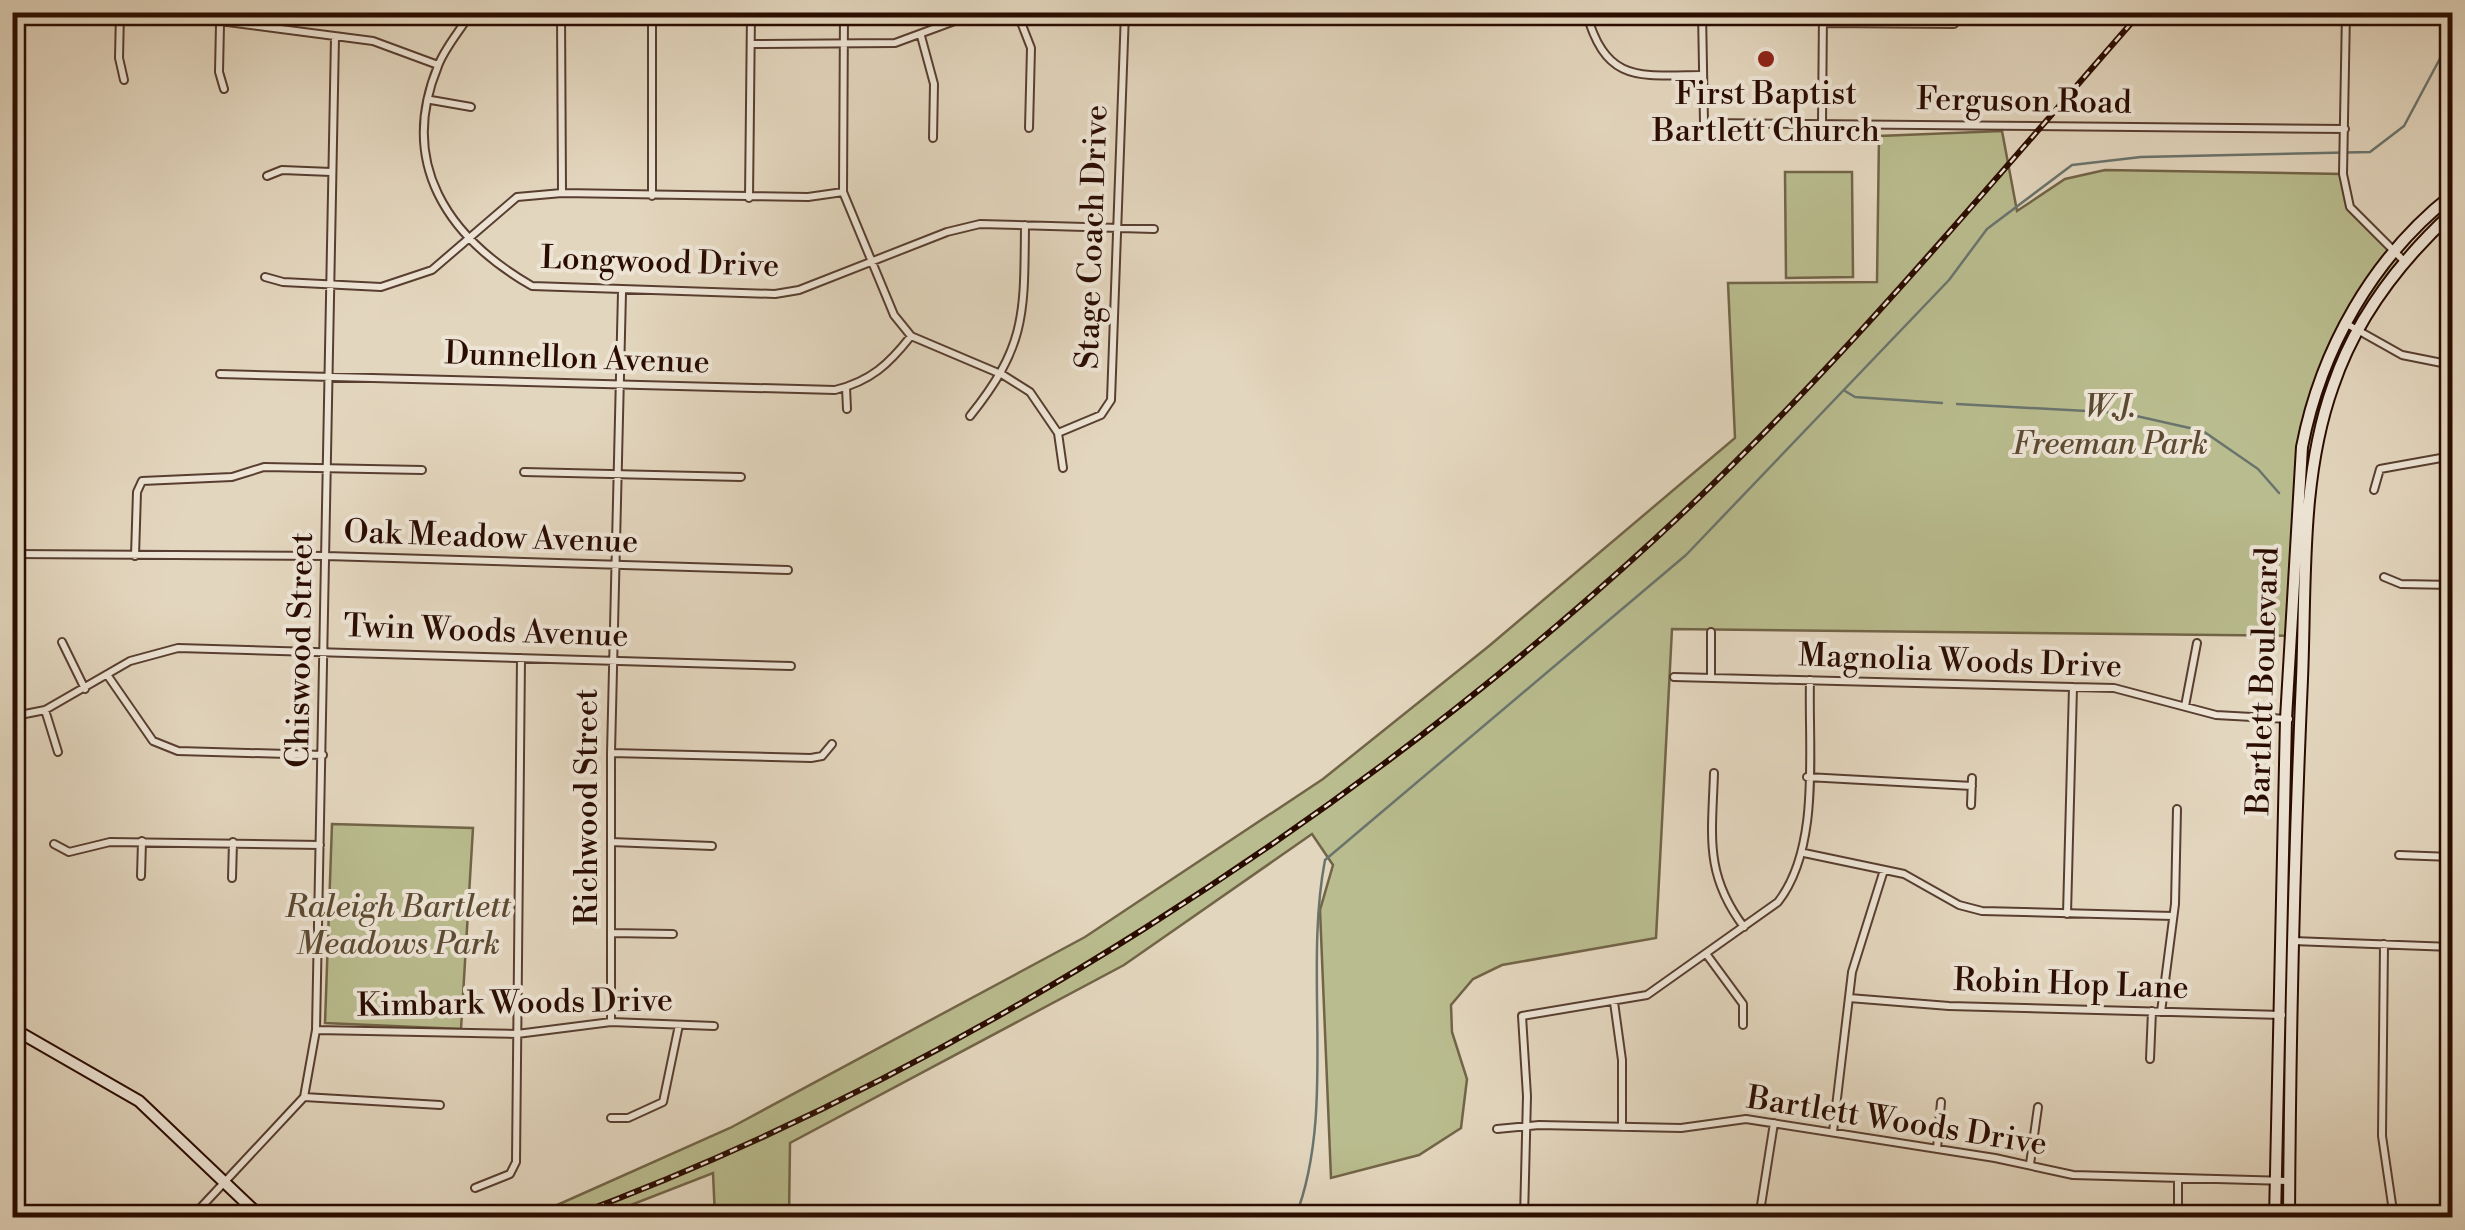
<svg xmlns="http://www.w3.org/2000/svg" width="2465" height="1230" font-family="'Libre Bodoni',serif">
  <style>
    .green { fill: #b9bc8e; stroke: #726447; stroke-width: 2.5 }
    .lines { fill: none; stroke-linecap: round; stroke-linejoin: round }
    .stream { stroke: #6a746d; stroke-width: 2.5 }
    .street-casing { stroke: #583e30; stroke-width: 10 }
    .secondary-casing { stroke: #2a0c00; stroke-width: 14 }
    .street { stroke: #ede4d5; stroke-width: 6 }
    .secondary { stroke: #ede4d5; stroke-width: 10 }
    .rail-casing { stroke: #2a0c00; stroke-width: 6 }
    .rail { stroke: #ede4d5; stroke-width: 2.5; stroke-dasharray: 8; stroke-linecap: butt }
    .poi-dot { fill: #8f2418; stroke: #ede4d5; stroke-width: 4 }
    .labels { text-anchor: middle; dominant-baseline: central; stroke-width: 8; stroke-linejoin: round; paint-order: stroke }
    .poi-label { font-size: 32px; fill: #2a0c00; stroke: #ede4d5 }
    .street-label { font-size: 32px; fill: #2a0c00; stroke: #ede4d5 }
    .park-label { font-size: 32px; font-style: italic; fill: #5c4a32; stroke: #ede4d5 }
  </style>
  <rect width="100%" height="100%" fill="#e3d6be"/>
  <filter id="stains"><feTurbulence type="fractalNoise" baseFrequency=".002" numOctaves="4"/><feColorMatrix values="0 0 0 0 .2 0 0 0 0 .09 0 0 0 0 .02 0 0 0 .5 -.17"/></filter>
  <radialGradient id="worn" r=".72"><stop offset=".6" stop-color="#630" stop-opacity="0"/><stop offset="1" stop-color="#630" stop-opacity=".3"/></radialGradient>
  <path class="green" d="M2002 131 2017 211 2065 179 2105 170 2343 174 2350 207 2404 261 2343 360 2312 483 2304 636 1672 629 1656 938 1502 965 1473 979 1451 1005 1452 1032 1467 1079 1461 1128 1419 1155 1331 1178 1320 910 1333 865 1312 834 1124 965 790 1143 789 1217H715L713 1173 600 1217 528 1218 730 1128 1085 937 1323 779 1489 646 1735 438 1728 283 1877 282 1879 136Z
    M1785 172H1852L1853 277 1786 278Z
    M332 824 473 828 461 1029 325 1023Z"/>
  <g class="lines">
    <path class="stream" d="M1845 391 1855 397 1942 403
      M1957 404 2123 413 2203 431 2258 469 2279 493
      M1295 1218C1337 1112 1303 974 1325 860L1686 555 1949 280 1987 229 2072 165 2141 157 2370 152 2404 126 2452 36"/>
    <g class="street-casing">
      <path id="street" d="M120 12 119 58 124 80
        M150 12 373 41 438 65
        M471 12C461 30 445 47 438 66 398 163 447 237 532 286L775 294 799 290 947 232 980 224 1154 229
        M561 12 562 193
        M844 12 843 192 894 315 911 336 1003 375 1030 392 1058 433 1063 468
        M1017 12 1031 48 1029 128
        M1586 12C1606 82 1636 76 1699 75
        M1702 12 1704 123 2345 129
        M2346 12 2343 174 2350 207 2404 261
        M1822 23 1954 24
        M220 24 219 72 224 89
        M921 36 934 84 933 138
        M751 44 895 43 979 12
        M431 100 471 107
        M1822 123 1823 12
        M267 176 282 170 331 172
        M652 196V12
        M749 198 751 12
        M265 277 283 282 381 287 432 270 517 197 562 193 808 197 843 192
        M2345 323 2402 355 2452 365
        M220 374 835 390C871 381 889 364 911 336
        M846 387 847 409
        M970 416C1027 345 1024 313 1025 225
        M1058 433 1101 415 1111 400 1125 12
        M524 472 741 477
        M2374 490 2380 469 2452 456
        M12 554 326 556 788 570
        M135 556 137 492 142 481 232 477 264 467 422 470
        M2384 577 2401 584 2452 585
        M62 642 85 689
        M108 676 153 741 178 751 323 755
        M1674 677 2114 688 2216 715 2289 719
        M1711 678V632
        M2185 706 2197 643
        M45 710 58 752
        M15 716 45 710 130 661 178 648 791 666
        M611 753 811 758 822 756 832 744
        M1714 773C1712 836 1704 874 1744 927
        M1807 777 1972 786
        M1971 805 1972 778
        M611 842 712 846
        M54 844 69 852 110 842 320 845
        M1804 853 1904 874 1959 905 1982 911 2173 916
        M2399 855 2452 857
        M141 876 142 841
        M232 878 233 842
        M2067 914 2073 687
        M611 933 673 934
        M2293 941 2452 947
        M2384 944 2382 1136 2394 1218
        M1707 955 1743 1004V1025
        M1849 998 1949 1006 2282 1015
        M1614 1002 1622 1060V1127
        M2161 1012 2175 904 2177 809
        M611 1022V753L622 292
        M316 1030 517 1034 611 1022 714 1026
        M2150 1059 2152 1011
        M304 1097 440 1105
        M611 1118H628L663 1102 679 1025
        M1497 1129 1539 1125 1681 1128 1746 1119 1995 1158 2073 1175 2290 1181
        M1833 1132 1852 972 1884 870
        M1937 1149 1941 1102
        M2030 1164 2038 1107
        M475 1188 510 1174 516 1162 521 658
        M191 1218 304 1097 316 1030 335 37
        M1524 1218 1527 1096 1522 1016 1647 995 1778 902C1821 847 1808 749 1810 680
        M1759 1218 1774 1123
        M2178 1218V1179"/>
    </g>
    <g class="secondary-casing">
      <path id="secondary" d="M12 1028 139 1101 262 1218
        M2275 1218 2286 719 2302 447C2321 349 2373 257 2452 195
        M2289 1218C2290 1038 2294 858 2302 679 2306 583 2300 478 2333 386 2356 318 2400 261 2452 213"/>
    </g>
    <use href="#street" class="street"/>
    <use href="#secondary" class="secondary"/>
    <g class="rail-casing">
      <path id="rail" d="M567 1218C954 1076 1353 817 1656 538 1831 377 1984 191 2141 12"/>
    </g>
    <use href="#rail" class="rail"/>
  </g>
  <circle class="poi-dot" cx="1766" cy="59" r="10"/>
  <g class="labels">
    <g class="poi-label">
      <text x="1766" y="94">First Baptist<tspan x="1766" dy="37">Bartlett Church</tspan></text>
    </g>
    <g class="street-label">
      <text transform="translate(2024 101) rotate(1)">Ferguson Road</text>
      <text transform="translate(1092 237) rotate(-88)">Stage Coach Drive</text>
      <text transform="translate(660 262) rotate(2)">Longwood Drive</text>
      <text transform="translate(577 358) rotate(2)">Dunnellon Avenue</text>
      <text transform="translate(491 537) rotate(2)">Oak Meadow Avenue</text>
      <text transform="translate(486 631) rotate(2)">Twin Woods Avenue</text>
      <text transform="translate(300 650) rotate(-89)">Chiswood Street</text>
      <text transform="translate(1960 661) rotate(2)">Magnolia Woods Drive</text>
      <text transform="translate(2263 681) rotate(-88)">Bartlett Boulevard</text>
      <text transform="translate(587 807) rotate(-90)">Richwood Street</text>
      <text transform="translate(2071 984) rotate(2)">Robin Hop Lane</text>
      <text transform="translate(515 1003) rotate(-1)">Kimbark Woods Drive</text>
      <text transform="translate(1897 1121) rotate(9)">Bartlett Woods Drive</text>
    </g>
    <g class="park-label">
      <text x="2110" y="407">W.J.<tspan x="2110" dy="37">Freeman Park</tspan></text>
      <text x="398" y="907">Raleigh Bartlett<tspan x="398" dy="37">Meadows Park</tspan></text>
    </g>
  </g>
  <rect width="2465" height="1230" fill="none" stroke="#e3d6be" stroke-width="50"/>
  <rect x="15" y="15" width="2435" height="1200" fill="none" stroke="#2a0c00" stroke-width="5"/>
  <rect x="25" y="25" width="2415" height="1180" fill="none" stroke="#2a0c00" stroke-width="2.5"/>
  <rect width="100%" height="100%" filter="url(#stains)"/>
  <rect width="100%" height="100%" fill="url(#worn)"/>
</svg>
